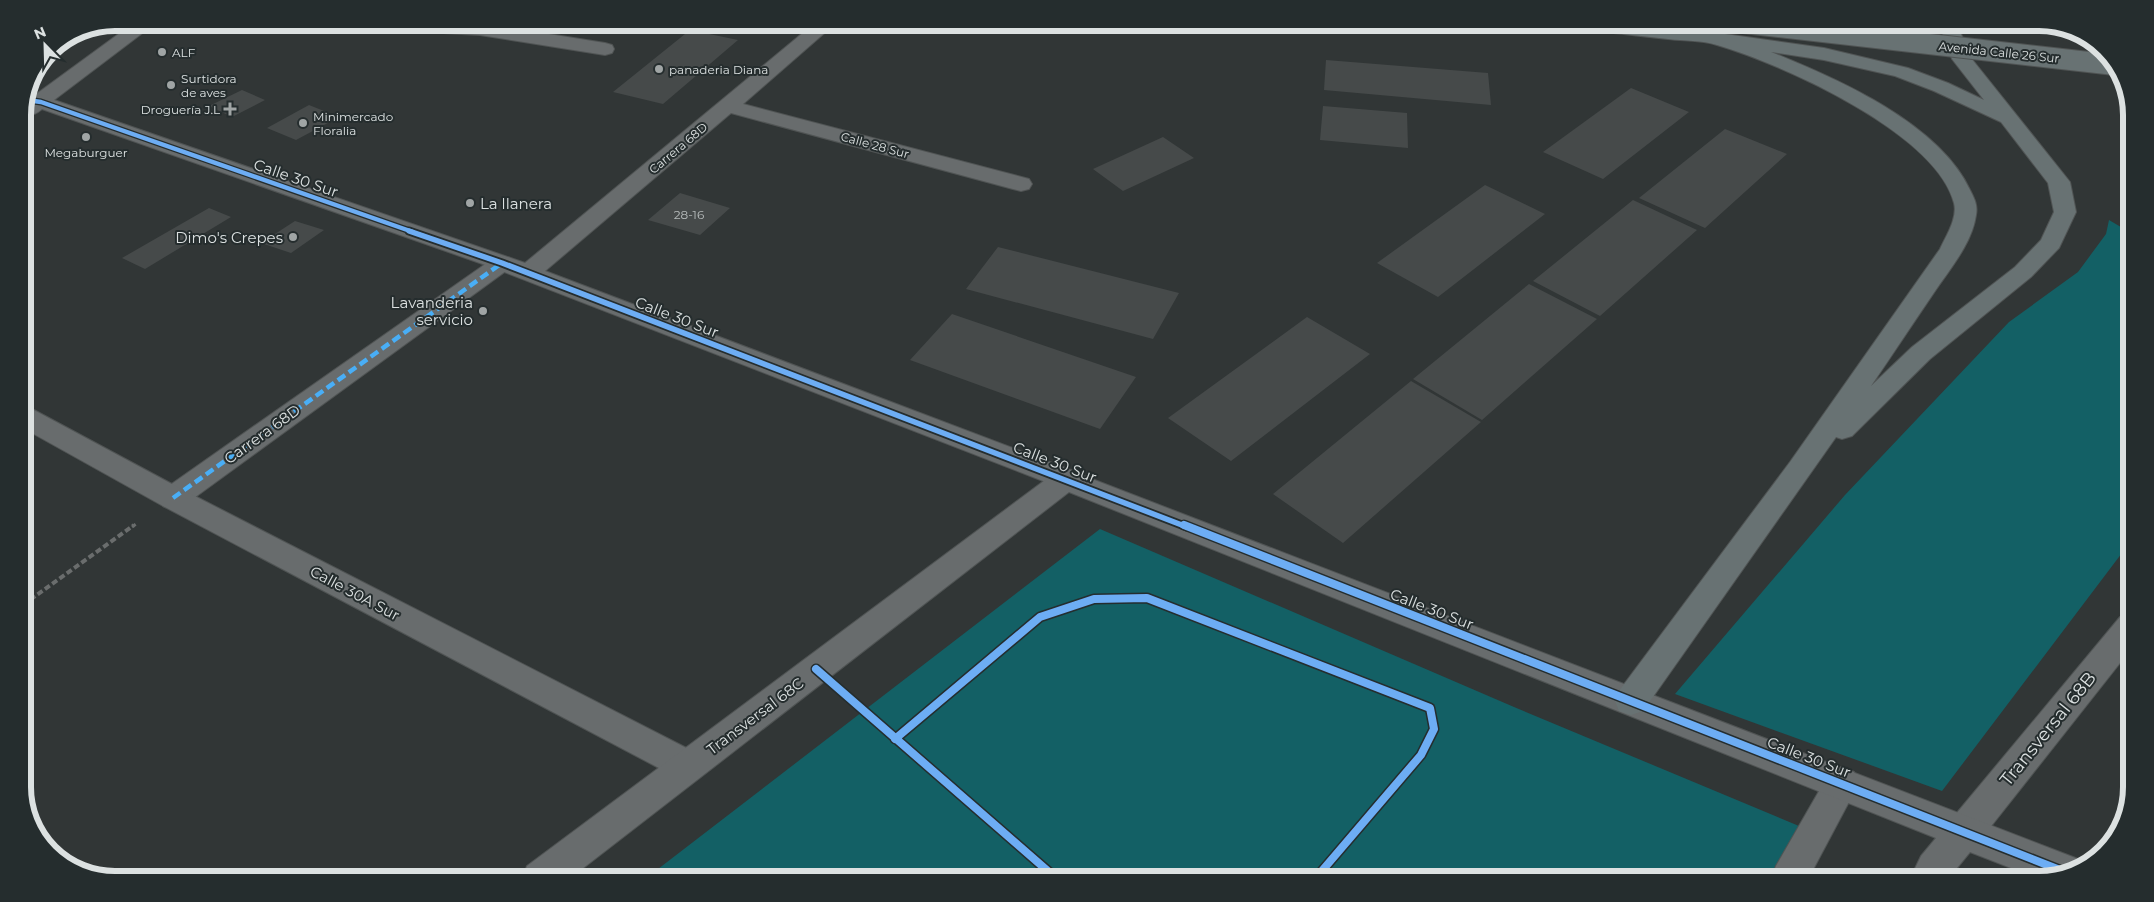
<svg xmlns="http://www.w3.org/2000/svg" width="2154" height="902" font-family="Montserrat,sans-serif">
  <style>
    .green { fill: #136065 }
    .building { fill: #464a4a }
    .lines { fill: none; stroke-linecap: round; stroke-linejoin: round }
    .pedestrian-casing { stroke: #505454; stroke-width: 2 }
    .minor-casing { stroke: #505454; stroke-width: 2 }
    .tertiary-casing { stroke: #505454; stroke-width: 2 }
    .primary-casing { stroke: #505454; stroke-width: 2 }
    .path-far1 { stroke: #6a6d6d; stroke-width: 3; stroke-dasharray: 4.5 2.5; stroke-linecap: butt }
    .path { stroke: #6a6d6d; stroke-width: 4; stroke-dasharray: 6 3; stroke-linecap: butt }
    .pedestrian { fill: #686c6d; fill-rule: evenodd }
    .minor { fill: #686c6d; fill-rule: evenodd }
    .tertiary { fill: #686c6d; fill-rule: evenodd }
    .primary { fill: #687273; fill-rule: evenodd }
    .primary-bridge-casing { stroke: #505454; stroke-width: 22; stroke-linecap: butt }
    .primary-bridge { stroke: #687273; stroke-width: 20 }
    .quiet { stroke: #49aef6; stroke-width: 4.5; stroke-dasharray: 9 4.5; stroke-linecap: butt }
    .cycleway-far2-casing { stroke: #252d2e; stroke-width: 7 }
    .cycleway-far1-casing { stroke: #252d2e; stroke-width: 9 }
    .cycleway-casing { stroke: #252d2e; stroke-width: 11 }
    .cycleway-far2 { stroke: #6dadf4; stroke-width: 4.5 }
    .cycleway-far1 { stroke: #6dadf4; stroke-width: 5.5 }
    .cycleway { stroke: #6dadf4; stroke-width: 8 }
    .poi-dot { fill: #a0a5a5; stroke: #252d2e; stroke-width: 2 }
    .labels { text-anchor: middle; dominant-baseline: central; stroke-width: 4; stroke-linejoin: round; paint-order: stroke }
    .far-poi-label { font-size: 12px; fill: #dce1e1; stroke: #252d2e; text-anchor: start }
    .far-street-label { font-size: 12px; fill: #dce1e1; stroke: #252d2e }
    .number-label { font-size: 12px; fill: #b6bbbb }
    .street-label { font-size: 15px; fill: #dce1e1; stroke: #252d2e }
    .poi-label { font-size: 15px; fill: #dce1e1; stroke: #252d2e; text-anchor: end }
    .near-street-label { font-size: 18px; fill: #dce1e1; stroke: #252d2e }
    .rim { fill: none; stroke: #dce1e1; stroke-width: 6 }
  </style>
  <rect width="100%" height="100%" fill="#313636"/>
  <path class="green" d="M2109 220 2131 233V541L1942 791 1675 694 1845 495 2009 322 2078 272 2106 234Z
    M1100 529 1514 707 1799 826 1768 879H645Z"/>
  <path class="building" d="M690 30 738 40 663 104 613 92Z
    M1326 60 1488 73 1491 105 1324 90Z
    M1631 88 1689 112 1603 179 1543 152Z
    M242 90 265 100 232 117 209 106Z
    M309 105 339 117 296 140 267 128Z
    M1323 106 1407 113 1408 148 1320 140Z
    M1725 129 1787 154 1705 228 1639 198Z
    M1163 137 1194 158 1123 191 1093 169Z
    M1485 185 1545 214 1438 297 1377 263Z
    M680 193 730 208 700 235 648 220Z
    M1633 200 1697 230 1600 316 1533 281Z
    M209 208 231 217 145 269 122 258Z
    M295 221 324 230 291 253 261 243Z
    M998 247 1179 293 1153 339 966 289Z
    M1529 284 1597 319 1482 420 1413 379Z
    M952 314 1136 377 1100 429 910 360Z
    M1307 317 1370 354 1231 461 1168 418Z
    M1411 381 1481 422 1343 543 1273 494Z"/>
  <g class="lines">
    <g class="pedestrian-casing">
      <path id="pedestrian" d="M502 256 510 258 514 263 510 268 183 506 173 509 163 506 159 498 163 490 494 258Z"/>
    </g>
    <g class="minor-casing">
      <path id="minor" d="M135 22H157L54 100 525 263 816 22H837L743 104 1029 179 1032 184 1029 189 1021 191 1013 189 731 113 545 271 1076 472 1080 479 1076 486 1066 489 1056 486 494 268 42 109C36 114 31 117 23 115V109L30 94 35 95Z
        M342 22 480 23 605 43 612 45 614 49 612 53 605 55 480 35 351 28 345 26Z
        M23 406 32 409 183 490 700 755 705 766 700 777 688 782 676 777 163 506 23 428Z
        M2131 613V649L1977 844 1964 849 1951 844 1946 832 1951 820 2120 617Z
        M1842 767 1854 772 1859 783 1808 879H1771L1776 866 1830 772Z"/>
    </g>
    <g class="tertiary-casing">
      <path id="tertiary" d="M1066 469 2065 854 2078 859 2081 867 2039 879 1970 852 1948 879H1910L1921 856 1936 838 1069 492 569 879H522L527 866 1056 472Z"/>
    </g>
    <g class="primary-casing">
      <path id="primary" d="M1553 22H1617L1718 33 1824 48 1908 68 1948 83 1984 100 1952 59 1938 22H1956L1971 58 2070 182 2076 212 2059 248 2031 277 1930 359 1852 436 1842 439 1836 437 1643 711 1631 715 1619 711 1615 701 1619 691 1790 462 1940 249C1946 236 1958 218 1954 203 1936 133 1782 64 1717 45 1702 40 1684 41 1668 39 1633 35 1597 31 1562 28L1556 26ZM1771 52 1824 60 1895 76 1934 91 2001 122 2048 183 2054 212 2041 240 2015 267 1912 347 1871 386C1892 355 1912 325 1933 294 1949 270 1972 244 1976 215 1978 205 1974 198 1970 190 1939 123 1836 78 1771 52Z"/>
    </g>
    <path class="path-far1" d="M132 527 136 524"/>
    <path class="path" d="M23 605 134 525"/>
    <use href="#pedestrian" class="pedestrian"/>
    <use href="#minor" class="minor"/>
    <use href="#tertiary" class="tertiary"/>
    <use href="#primary" class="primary"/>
    <g class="primary-bridge-casing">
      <path id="primary-bridge" d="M1735 22 2115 65"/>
    </g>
    <use href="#primary-bridge" class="primary-bridge"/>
    <path class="quiet" d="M173 498 502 263"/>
    <g class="cycleway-far2-casing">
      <path id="cycleway-far2" d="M27 100 41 102 413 232"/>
    </g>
    <g class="cycleway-far1-casing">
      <path id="cycleway-far1" d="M409 231 502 263 1187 527"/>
    </g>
    <g class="cycleway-casing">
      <path id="cycleway" d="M1184 525 2065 872
        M816 669 1057 879
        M895 739 1040 617 1094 599 1147 598 1430 708 1434 729 1421 755 1315 879"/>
    </g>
    <use href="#cycleway-far2" class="cycleway-far2"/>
    <use href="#cycleway-far1" class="cycleway-far1"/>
    <use href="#cycleway" class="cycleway"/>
  </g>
  <g class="poi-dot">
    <circle cx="162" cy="52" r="5"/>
    <circle cx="659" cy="69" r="5"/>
    <circle cx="171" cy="85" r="5"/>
    <path d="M227.5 101.5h5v5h5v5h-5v5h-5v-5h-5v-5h5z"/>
    <circle cx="303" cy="123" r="5"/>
    <circle cx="86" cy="137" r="5"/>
    <circle cx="470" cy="203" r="5"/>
    <circle cx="293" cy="237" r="5"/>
    <circle cx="483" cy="311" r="5"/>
  </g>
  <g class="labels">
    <g class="far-poi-label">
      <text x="172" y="52">ALF</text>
      <text x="669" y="69">panaderia Diana</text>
      <text x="181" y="78">Surtidora<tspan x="181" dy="14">de aves</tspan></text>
      <text x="220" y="109" text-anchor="end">Droguería J.L</text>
      <text x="313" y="116">Minimercado<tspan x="313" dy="14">Floralia</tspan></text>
      <text x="86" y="152" text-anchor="middle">Megaburguer</text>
    </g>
    <g class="far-street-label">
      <text transform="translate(1999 52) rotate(6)">Avenida Calle 26 Sur</text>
      <text transform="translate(875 145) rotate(15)">Calle 28 Sur</text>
      <text transform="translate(678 148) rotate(-40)">Carrera 68D</text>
    </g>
    <g class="number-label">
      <text x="689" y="214">28-16</text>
    </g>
    <g class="street-label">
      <text transform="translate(296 178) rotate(19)">Calle 30 Sur</text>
      <text transform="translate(677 317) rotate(21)">Calle 30 Sur</text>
      <text transform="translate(262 434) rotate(-36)">Carrera 68D</text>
      <text transform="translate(1055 462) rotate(21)">Calle 30 Sur</text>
      <text transform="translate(355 593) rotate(28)">Calle 30A Sur</text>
      <text transform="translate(1432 609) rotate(21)">Calle 30 Sur</text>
      <text transform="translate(755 716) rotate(-37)">Transversal 68C</text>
      <text transform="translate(1809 757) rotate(21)">Calle 30 Sur</text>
    </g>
    <g class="poi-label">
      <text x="480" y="203" text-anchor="start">La llanera</text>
      <text x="283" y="237">Dimo's Crepes</text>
      <text x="473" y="302">Lavanderia<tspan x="473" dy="17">servicio</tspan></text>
    </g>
    <g class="near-street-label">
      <text transform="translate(2048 729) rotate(-51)">Transversal 68B</text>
    </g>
  </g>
  <path d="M0 0H2154V902H0ZM115 31H2039A84 84 0 0 1 2123 115V787A84 84 0 0 1 2039 871H115A84 84 0 0 1 31 787V115A84 84 0 0 1 115 31Z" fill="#252d2e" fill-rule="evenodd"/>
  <path class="rim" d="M115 31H2039A84 84 0 0 1 2123 115V787A84 84 0 0 1 2039 871H115A84 84 0 0 1 31 787V115A84 84 0 0 1 115 31Z"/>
  <g transform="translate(45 45) rotate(337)" stroke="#252d2e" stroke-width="4" paint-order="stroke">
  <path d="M0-4L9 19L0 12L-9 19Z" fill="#dce1e1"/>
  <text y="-8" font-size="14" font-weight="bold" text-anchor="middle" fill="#dce1e1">N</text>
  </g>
</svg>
